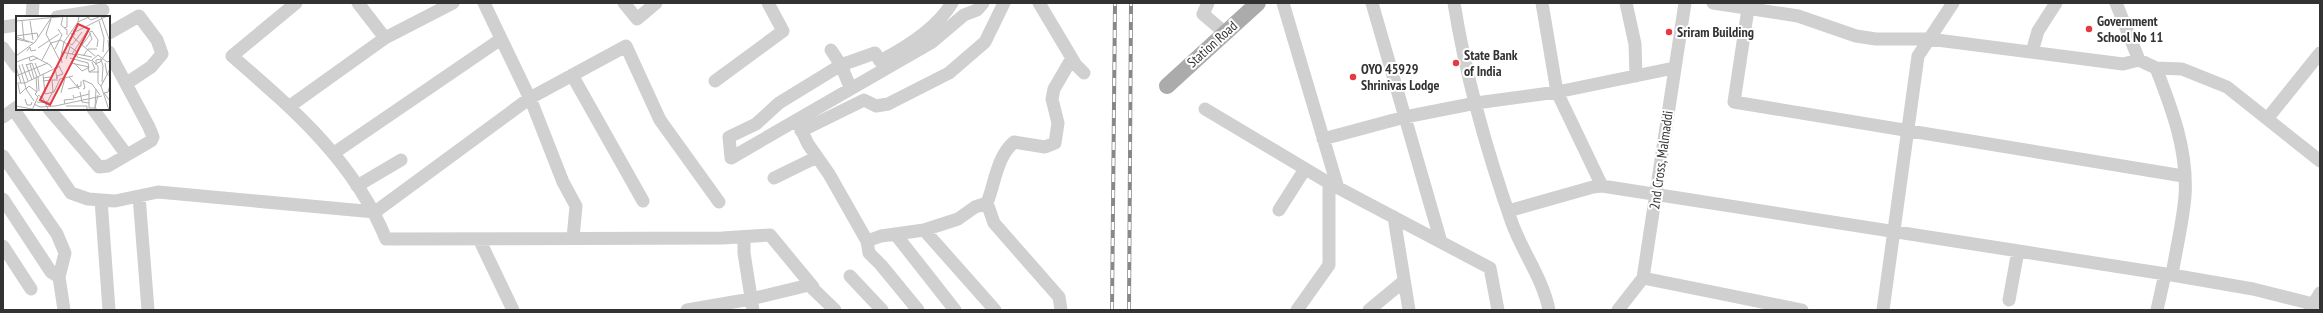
<svg xmlns="http://www.w3.org/2000/svg" width="2323" height="313" font-family="'PT Sans Narrow',sans-serif">
  <style>
    .lines { fill: none; stroke-linecap: round; stroke-linejoin: round }
    .minor { stroke: #d0d0d0; stroke-width: 13 }
    .major { stroke: #ababab; stroke-width: 16 }
    .rail-casing { stroke: #888; stroke-width: 4 }
    .rail { stroke: #fff; stroke-width: 2.5; stroke-dasharray: 8; stroke-linecap: butt }
    .poi-dot { fill: #e63946; stroke: #fff; stroke-width: 1.5 }
    .labels { text-anchor: middle; dominant-baseline: central; stroke-width: 4; stroke-linejoin: round; paint-order: stroke }
    .poi-label { font-size: 14px; font-weight: bold; fill: #333; stroke: #fff; text-anchor: start }
    .street-label { font-size: 14px; fill: #333; stroke: #fff }
    .inset-road { fill: none; stroke: #adadad; stroke-width: 1 }
    .view { fill: #e63946; fill-opacity: 0.15; stroke: #e63946; stroke-width: 2 }
    .inset-edge { fill: none; stroke: #333; stroke-width: 2 }
  </style>
  <rect width="100%" height="100%" fill="#fff"/>
  <g class="lines">
    <path class="minor" d="M296 3 232 56C294 110 354 161 386 239L722 238 770 235 813 287
      M358 3 385 38
      M484 3 532 103 563 182 576 206 573 238
      M624 3 637 19 656 3
      M952 3C937 28 907 47 880 61L875 53 841 65 779 103 756 124 729 137 731 158 932 42 964 15 977 10 983 3
      M1039 3 1076 65 1084 73
      M1208 3 1203 14 1224 32
      M1283 3 1338 188
      M1372 3 1441 242
      M1454 3C1466 78 1487 152 1512 223 1523 253 1543 279 1549 310
      M1542 3 1557 92 1602 186
      M1626 3 1635 44 1636 76
      M1713 3 1798 16 1856 36 1876 39H1929L2123 64 2139 60
      M2116 3 2139 60 2156 68 2182 69 2227 87 2320 161
      M1748 9 1734 102 2183 176
      M32 17 33 3
      M57 17 103 10
      M3 27 17 25
      M109 33 139 16 157 40 162 54 151 67 127 83
      M3 48 17 67
      M831 50 841 65 850 87
      M2032 52 2038 31 2056 3
      M2156 68C2172 109 2188 151 2185 196 2183 222 2176 249 2172 275
      M572 75 643 201
      M715 81 783 31 768 3
      M290 106 385 38 453 3
      M49 109 99 167 108 166 151 141 153 137 149 127 109 52
      M93 109 126 154
      M1205 109 1329 183 1490 268 1498 310
      M14 110 71 193 88 199 115 201 158 192 375 212 530 98 626 46 660 120 719 202
      M3 117 17 107
      M2267 119 2320 53
      M797 121 808 144 829 174 867 241 881 236 924 230 958 219 975 207 987 203C995 183 997 156 1014 142L1045 147 1055 143 1058 123 1052 99 1054 89 1072 58
      M801 131 864 100 876 106 888 104 949 73 985 42 1004 3
      M1323 139 1405 117 1476 103 1557 92 1674 68
      M334 153 501 39
      M3 156 57 234 65 253 59 277 64 310
      M774 178 817 157
      M357 186 401 160
      M139 196 148 310
      M3 199 51 272 59 277
      M101 200 109 310
      M987 203 994 223 1059 297 1061 310
      M1279 210 1305 169
      M1508 211 1593 187 1602 186 2172 275 2253 289 2313 304
      M1394 217 1409 310
      M924 230 995 310
      M896 235 955 310
      M744 237V253L753 310
      M479 239 513 310
      M867 241 869 253 881 265 918 310
      M3 246 31 289
      M850 276 882 310
      M1643 278 1802 310
      M811 286 809 285 835 310
      M2009 300 2018 251
      M687 310 751 299 809 285
      M1297 310 1329 265V183
      M1369 310 1404 281
      M1618 310 1643 278 1685 3
      M1883 310 1918 56 1953 3
      M2157 310 2165 274
      M2310 310 2320 293"/>
    <path class="major" d="M1167 86 1258 3"/>
    <g class="rail-casing">
      <path id="rail" d="M1112 310 1115 3
        M1129 310 1131 3"/>
    </g>
    <use href="#rail" class="rail"/>
  </g>
  <g class="poi-dot">
    <circle cx="2089" cy="29" r="4"/>
    <circle cx="1669" cy="32" r="4"/>
    <circle cx="1456" cy="63" r="4"/>
    <circle cx="1353" cy="77" r="4"/>
  </g>
  <g class="labels">
    <g class="poi-label">
      <text x="2097" y="21">Government<tspan x="2097" dy="16">School No 11</tspan></text>
      <text x="1677" y="32">Sriram Building</text>
      <text x="1464" y="55">State Bank<tspan x="1464" dy="16">of India</tspan></text>
      <text x="1361" y="69">OYO 45929<tspan x="1361" dy="16">Shrinivas Lodge</tspan></text>
    </g>
    <g class="street-label">
      <text transform="translate(1212 44) rotate(-42)">Station Road</text>
      <text transform="translate(1661 160) rotate(-82)">2nd Cross, Malmaddi</text>
    </g>
  </g>
  <g transform="translate(16 16)">
    <rect width="94" height="94" fill="#fff"/>
    <path class="inset-road" d="M47 0 45 9 51 14V19M85 0 94 26M72 2 75 4 83 1M35 3 30 18 44 45M0 5 52 0M6 5 8 24M14 5 17 24M83 5 88 22 87 36M62 6 75 0M48 12 51 11V0M74 16 76 15 82 24 81 31M55 17 58 22 79 40M59 19 57 15H61L91 0M0 20 21 17 22 21M0 21 17 27M0 23 13 26M92 24 94 42M53 27 56 29 66 16M66 29 75 17M70 31 76 23 72 13M22 32 43 18M39 33 46 19 42 13M11 35 14 31 15 35 20 34M45 36 61 39M56 38 72 14M61 38 76 41M0 40 19 26 35 2M67 40 72 33H81M13 41 14 45 22 42M54 42 72 47 73 52M50 43 54 31M26 44 35 27 45 24 60 35 61 41 77 45 82 50V67L85 70M76 44 82 39 91 46 94 45M0 46 17 40 34 49 36 52M19 47 24 59M46 47 45 40 48 26 62 6 63 0M55 47 73 51M58 47 66 55 72 52M89 47 91 58 94 60M6 48 12 65M10 48 16 64M14 48 18 62M79 48 84 46 93 33M10 49 16 47 21 61M80 49V44L85 43 87 50 86 66M72 50 73 56H83M0 51 5 67M39 51 41 63V60L47 58 43 50M73 56 79 53 76 46M27 58 29 78 38 76 44 63 57 60M0 60 32 47M22 60 23 75M53 61 63 73 61 68M27 62 34 61 35 64 27 65M0 67H9L44 50M2 68 4 78 10 72 3 49M94 69 92 76 88 77 94 85M10 73 13 70 21 76M10 73 18 85M52 73 65 70V65M67 73 69 72 67 64 76 68 84 79M73 74V92M64 76 66 86 73 87M45 77 49 62M22 79 27 82 32 93M57 79 58 82 73 78M82 79 79 92 82 94M9 83 11 89H15L16 86M21 86 36 87M28 86 32 85 37 75 36 64H42M18 88 24 91 39 90 86 80M49 88 48 84 58 83M0 90 16 93M50 90H71V94M73 92H79L80 73M16 94 22 81 19 78 21 76 20 61M93 94 85 70 94 53"/>
    <path class="view" d="M62 8 73 13 34 89 24 84Z"/>
    <rect width="94" height="94" class="inset-edge"/>
  </g>
  <rect width="2323" height="313" fill="none" stroke="#333333" stroke-width="8"/>
</svg>
